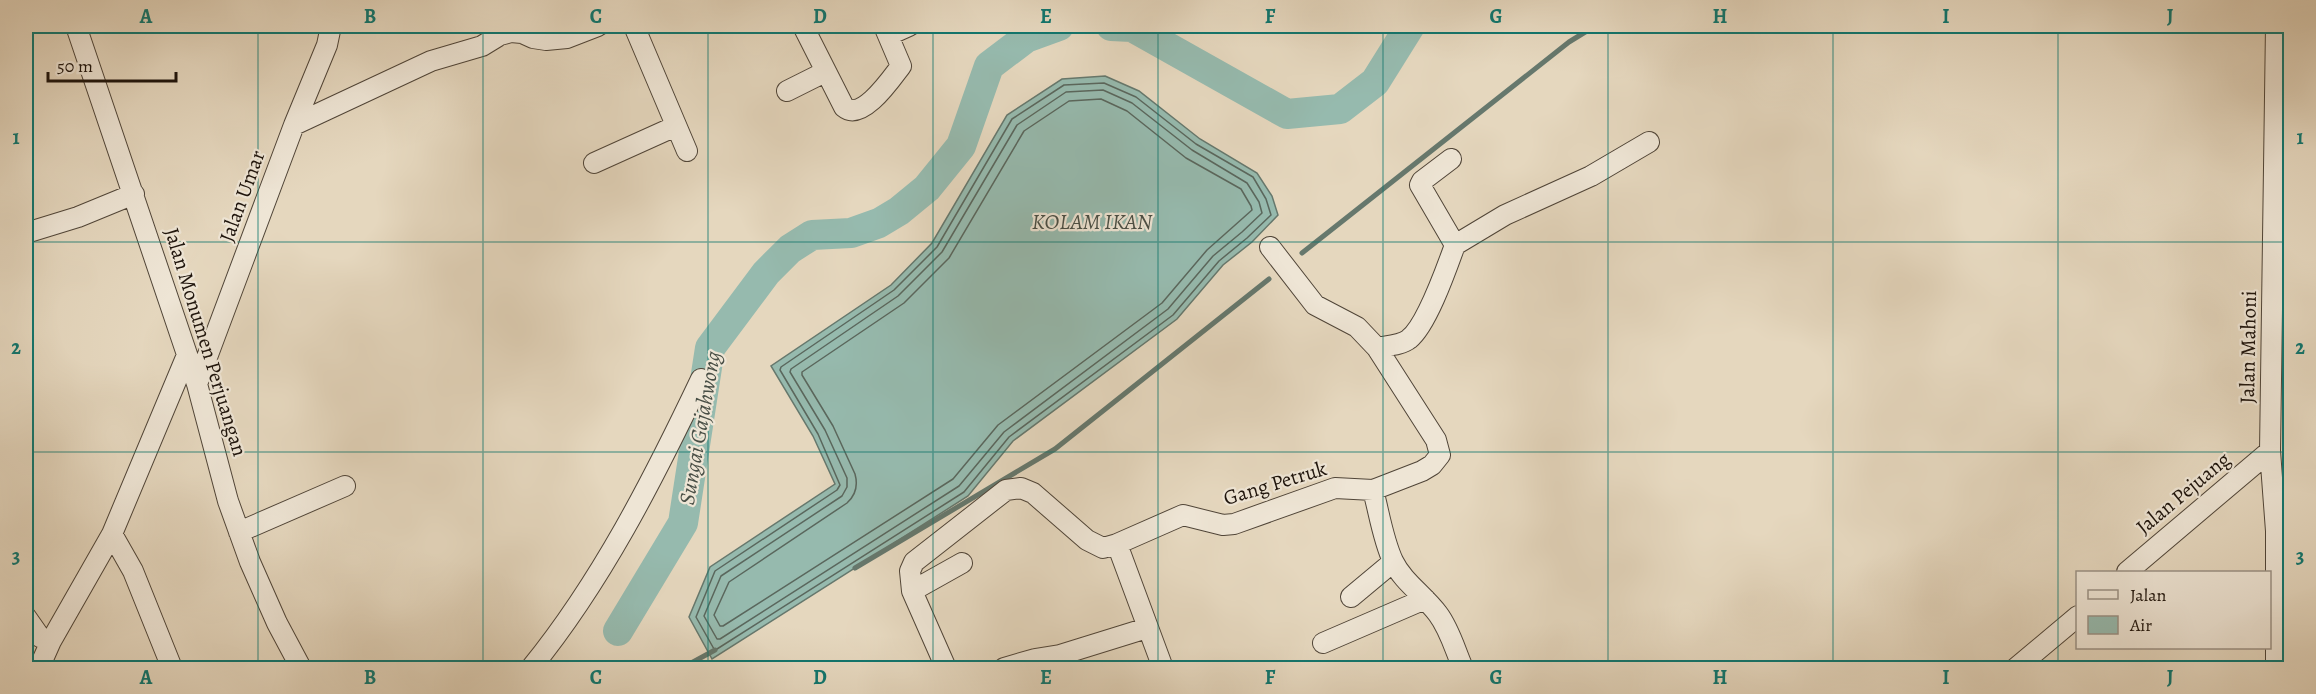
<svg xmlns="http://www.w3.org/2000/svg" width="2316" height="694" font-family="Alegreya,serif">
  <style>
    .water { fill: #96baae; stroke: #66786d; stroke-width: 1.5 }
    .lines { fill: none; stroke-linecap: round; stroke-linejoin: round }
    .shore { stroke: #5a675d; stroke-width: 1.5 }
    .stream { stroke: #66786d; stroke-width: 5 }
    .river { stroke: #96baae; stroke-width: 30 }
    .minor-casing { stroke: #504538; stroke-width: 22 }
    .minor { stroke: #eee5d5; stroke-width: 20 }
    .grid { fill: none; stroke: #0f766e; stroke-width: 1.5; stroke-opacity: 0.55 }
    .labels { text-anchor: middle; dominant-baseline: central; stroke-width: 4.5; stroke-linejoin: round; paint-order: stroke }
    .street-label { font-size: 21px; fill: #1e140c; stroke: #eee5d5 }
    .water-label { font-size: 22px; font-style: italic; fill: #484e45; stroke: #eee5d5 }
    .neatline { fill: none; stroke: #0f766e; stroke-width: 2 }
    .grid-label { font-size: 20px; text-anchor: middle; font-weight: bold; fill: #0f766e }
  </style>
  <rect width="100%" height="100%" fill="#e5d7be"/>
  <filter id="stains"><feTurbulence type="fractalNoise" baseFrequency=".00333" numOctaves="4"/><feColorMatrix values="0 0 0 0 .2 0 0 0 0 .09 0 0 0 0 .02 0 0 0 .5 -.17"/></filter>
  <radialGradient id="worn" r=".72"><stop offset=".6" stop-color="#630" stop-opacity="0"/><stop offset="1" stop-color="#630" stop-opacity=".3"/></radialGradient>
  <path class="water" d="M1105 76 1139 91 1200 139 1257 173 1272 196 1278 215 1252 242 1223 265 1177 319 1013 441 968 496 712 659 689 617 710 567 835 484 813 436 771 366 891 285 932 243 1007 115 1062 79Z"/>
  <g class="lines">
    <path class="shore" d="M1104 83 1136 97 1196 144 1253 177 1266 199 1271 215 1247 238 1219 261 1173 315 1009 437 964 492 717 649H714L696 617 715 571 837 490 840 485 818 434 780 370 781 367 894 290 937 247 1012 119 1064 85Z
      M1103 90 1132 103 1192 150 1247 183 1259 202 1262 213 1242 232 1213 256 1168 309 1004 432 959 486 720 639H717L704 616 721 576 842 496 847 487V478L825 430 790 372 791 369 898 296 942 252 1017 125 1066 92Z
      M1101 99 1127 111 1186 158 1241 189 1251 206 1252 210 1207 250 1162 303 998 425 953 479 723 626H720L714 615 729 582 847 503C856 495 858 485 855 474L833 426 802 375V372L904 303 949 258 1024 131 1069 101Z"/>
    <path class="stream" d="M1302 253 1569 42 1595 26
      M855 568 1055 449 1269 279
      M682 668 715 650"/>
    <path class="river" d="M1111 26 1132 27 1287 114 1340 109 1375 82 1410 26
      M618 631 683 523 710 348 766 273 790 249 812 235 851 233 879 223 899 211 927 188 961 146 989 66 1026 38 1059 26"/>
    <g class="minor-casing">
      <path id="minor" d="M76 26 197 384 228 501 250 562 277 623 301 668
        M634 26 687 151
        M803 26 844 107C862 122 891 79 901 66L884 26
        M2276 26 2270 451 2276 531V668
        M889 35 909 26
        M787 91 825 72
        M294 125 431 61 482 46 500 35 511 32 522 33 533 38 546 40 567 38 598 26
        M594 163 676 126
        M26 233 78 217 134 194
        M1455 245 1505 215 1591 176 1649 142
        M1270 247 1315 305 1357 327 1377 348 1436 440 1440 455 1432 465 1422 471 1373 490C1379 512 1383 540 1393 561 1403 582 1424 595 1438 614 1450 630 1455 650 1463 668
        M1377 348C1386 346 1402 345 1409 339 1427 325 1447 267 1455 245L1420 185 1422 181 1451 159
        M197 384 294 125 327 45 331 26
        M239 532 345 486
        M112 534 133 571 172 668
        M2127 572 2270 451
        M912 591 962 563
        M1351 597 1393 562
        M26 617 40 637 51 641 112 534 187 355
        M1323 643 1425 599
        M39 668 51 641
        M531 668C601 582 653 480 701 379
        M946 668 912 591 910 571 914 562 1006 490 1021 488 1033 493 1087 540 1103 548 1117 544
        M1004 668 1035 659 1060 655 1147 628
        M1163 668 1117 544 1183 515 1223 525 1234 524 1335 488 1373 490
        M2016 668 2078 616"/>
    </g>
    <use href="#minor" class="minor"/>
  </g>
  <path class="grid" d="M258 26V668M483 26V668M708 26V668M933 26V668M1158 26V668M1383 26V668M1608 26V668M1833 26V668M2058 26V668M26 242H2290M26 452H2290"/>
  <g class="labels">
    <g class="street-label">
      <text transform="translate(242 196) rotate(-70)">Jalan Umar</text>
      <text transform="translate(206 342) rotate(73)">Jalan Monumen Perjuangan</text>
      <text transform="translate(2248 347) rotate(-89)">Jalan Mahoni</text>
      <text transform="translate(1275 483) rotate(-17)">Gang Petruk</text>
      <text transform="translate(2183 493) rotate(-40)">Jalan Pejuang</text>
    </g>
    <g class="water-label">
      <text x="1092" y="222">KOLAM IKAN</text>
      <text transform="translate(700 428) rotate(-80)">Sungai Gajahwong</text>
    </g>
  </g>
  <rect width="2316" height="694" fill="none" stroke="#e5d7be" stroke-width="66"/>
  <rect x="2076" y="571" width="195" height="78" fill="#eee5d5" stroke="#9b9185" stroke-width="1.5"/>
  <rect x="2088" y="590" width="30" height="9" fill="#eee5d5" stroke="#9b9185" stroke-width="1.5"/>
  <text x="2130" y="601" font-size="18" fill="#1e140c">Jalan</text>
  <rect x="2088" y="616" width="30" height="18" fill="#96baae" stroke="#9b9185" stroke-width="1.5"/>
  <text x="2130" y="631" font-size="18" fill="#1e140c">Air</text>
  <path d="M48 72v9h128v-9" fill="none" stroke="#1e140c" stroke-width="3"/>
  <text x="57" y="72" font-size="18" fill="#1e140c" stroke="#eee5d5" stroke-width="4.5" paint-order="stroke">50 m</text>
  <rect x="33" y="33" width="2250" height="628" class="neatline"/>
  <g class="grid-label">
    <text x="146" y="23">A</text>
    <text x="370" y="23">B</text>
    <text x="596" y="23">C</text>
    <text x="820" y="23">D</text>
    <text x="1046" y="23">E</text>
    <text x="1270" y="23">F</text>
    <text x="1496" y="23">G</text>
    <text x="1720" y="23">H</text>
    <text x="1946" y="23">I</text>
    <text x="2170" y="23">J</text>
    <text x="16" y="144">1</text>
    <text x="2300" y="144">1</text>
    <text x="16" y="354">2</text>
    <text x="2300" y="354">2</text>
    <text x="16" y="563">3</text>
    <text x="2300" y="563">3</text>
    <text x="146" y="684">A</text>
    <text x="370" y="684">B</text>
    <text x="596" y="684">C</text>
    <text x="820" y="684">D</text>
    <text x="1046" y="684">E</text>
    <text x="1270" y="684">F</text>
    <text x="1496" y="684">G</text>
    <text x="1720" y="684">H</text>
    <text x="1946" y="684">I</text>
    <text x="2170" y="684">J</text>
  </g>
  <rect width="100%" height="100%" filter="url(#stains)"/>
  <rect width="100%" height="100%" fill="url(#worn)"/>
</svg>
